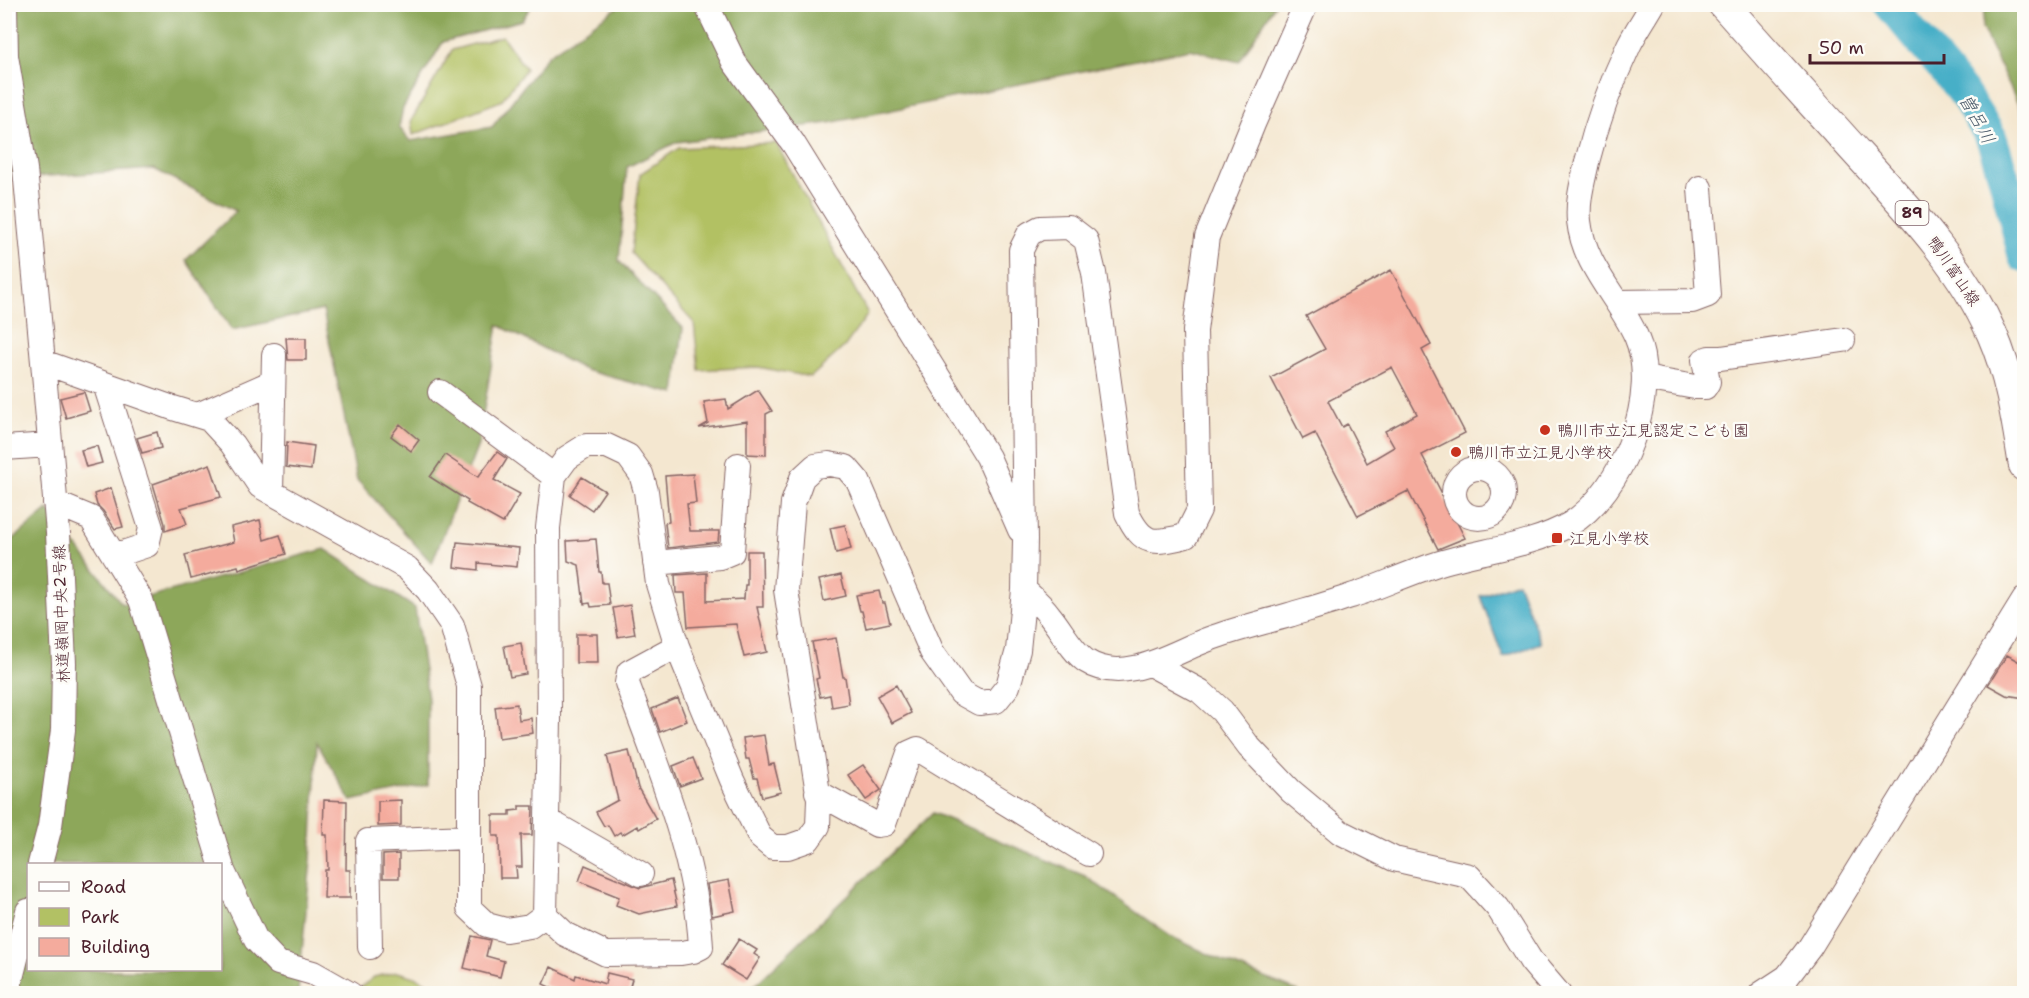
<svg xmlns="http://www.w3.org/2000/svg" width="2029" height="998" font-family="'Shantell Sans','Klee One',sans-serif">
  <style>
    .green { fill: #b2c164; stroke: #7e7048; stroke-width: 1.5 }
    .forest { fill: #8da75a; stroke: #6c6342; stroke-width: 1.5; fill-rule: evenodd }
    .water { fill: #47afc7; stroke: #486779; stroke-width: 1.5 }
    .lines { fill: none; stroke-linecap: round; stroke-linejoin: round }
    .river { stroke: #47afc7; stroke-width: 32 }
    .building { fill: #f4ab9d; fill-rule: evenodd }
    .minor-casing { stroke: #866565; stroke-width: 26 }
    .major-casing { stroke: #866565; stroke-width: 32 }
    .minor { stroke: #fff; stroke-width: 24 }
    .major { stroke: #fff; stroke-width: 30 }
    .poi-dot { fill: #c8321e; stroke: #fdfcf7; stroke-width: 2 }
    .labels { text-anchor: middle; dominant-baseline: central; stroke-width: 5; stroke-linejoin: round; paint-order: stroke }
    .shield { fill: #fdfcf7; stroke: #806168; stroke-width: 1.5 }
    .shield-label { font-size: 15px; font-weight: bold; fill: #4a1f2b }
    .street-label { font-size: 16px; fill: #4a1f2b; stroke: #fdfcf7 }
    .poi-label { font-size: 16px; fill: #4a1f2b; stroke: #fdfcf7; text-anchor: start }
    .water-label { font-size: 18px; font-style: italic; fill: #495969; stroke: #fdfcf7 }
  </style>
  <rect width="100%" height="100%" fill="#fdfcf7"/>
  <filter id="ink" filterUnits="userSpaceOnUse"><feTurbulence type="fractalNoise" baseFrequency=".0167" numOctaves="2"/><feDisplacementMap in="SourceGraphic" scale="12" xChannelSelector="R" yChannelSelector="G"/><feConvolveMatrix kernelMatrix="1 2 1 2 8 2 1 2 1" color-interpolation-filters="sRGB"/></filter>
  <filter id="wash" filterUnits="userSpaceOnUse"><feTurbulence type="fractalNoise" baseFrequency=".008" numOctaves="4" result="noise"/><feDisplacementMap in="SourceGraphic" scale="24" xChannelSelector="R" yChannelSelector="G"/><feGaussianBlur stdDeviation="1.35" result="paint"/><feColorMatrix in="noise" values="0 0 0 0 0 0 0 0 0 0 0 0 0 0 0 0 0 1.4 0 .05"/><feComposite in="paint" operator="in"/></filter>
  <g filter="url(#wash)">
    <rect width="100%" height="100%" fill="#f4e7d0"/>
    <path class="green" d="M502 36 526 69 501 101 413 135 411 121 452 50Z
      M776 143 868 314 845 346 811 377 758 367 699 370 694 323 631 253 640 174 679 148Z
      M397 972C412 976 428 979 438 993H359L358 990 374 977Z"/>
    <path class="forest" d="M5 5H532L522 20 443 42 403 108 399 127 410 141 492 127 548 55 621 5H1275L1239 62 1190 49 829 123 677 142 627 167 619 261 683 328 675 394 585 370 498 325 478 445 432 563 357 480 323 310 232 330 186 260 236 211 154 169 5 179Z
      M1985 5H2024V117L1982 28Z
      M48 510 122 604 325 549 415 608 428 699V785L351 801 317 742 311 860 298 993 5 994V546ZM28 864H220V970H28Z
      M933 813 1085 876 1170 936 1227 963 1298 991 1299 993H747Z"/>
    <path class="water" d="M1518 582 1541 643 1503 657 1480 596Z"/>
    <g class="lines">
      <path class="river" d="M1889 4 1962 91 1991 137 2005 181 2024 257"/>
    </g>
    <g id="blocks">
      <path class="building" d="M1391 270 1431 345 1422 350 1465 433 1422 455 1465 538 1438 549 1408 491 1358 516 1315 433 1303 439 1271 378 1325 349 1306 316ZM1392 367 1417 414 1385 431 1394 447 1367 463 1347 424 1342 427 1328 401Z
        M286 338H306V360H288Z
        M758 390 772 411 766 414V455L747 454V421L699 428 708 423 704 402 726 399 728 409Z
        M84 392 90 411 66 418 60 398Z
        M400 424 419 440 411 451 391 436Z
        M157 432 161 448 142 453 137 438Z
        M287 442 314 446 311 470 286 467Z
        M97 446 102 463 86 467 81 450Z
        M497 452 507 459 494 480 520 494 503 523 467 503 468 501 430 477 445 455 478 477Z
        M210 464 221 497 181 508 187 524 165 531V524L153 484Z
        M693 474 696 503 687 504 690 531H719L718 542 668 548 665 523 669 522 665 476Z
        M582 477 605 491 592 510 570 495Z
        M111 488 123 527 115 529 103 511 97 505 94 494Z
        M260 520 264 540 280 535 286 554 239 569 238 566 191 579 185 555 234 542 231 527Z
        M845 525 851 549 836 553 830 528Z
        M596 539 599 572H601L602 583H607L610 605 591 607 590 603 584 604 579 565 568 561 567 541Z
        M457 542 519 548 517 567 478 563V570L454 567Z
        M747 551H762L763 607H757L767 652 744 657 736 624 688 627 685 593H676L675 575 707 573V601L744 599 745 585H747Z
        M841 575 846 596 824 601 819 580Z
        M879 591 882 603H885L890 623 866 628 862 611H860L856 595Z
        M630 605 635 634 618 637 613 608Z
        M576 634H597L598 663H576Z
        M836 638 843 677H845L849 704 832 707 830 695 820 697 816 679 819 678 812 642Z
        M521 643 526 674 510 677 504 646Z
        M2007 655 2025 665V698L2006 695 1988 685Z
        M896 685 911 713 892 723 877 696Z
        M678 698 687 721 660 732 652 709Z
        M517 704 519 720 531 718 533 733 499 738 495 707Z
        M764 735 769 765 774 764 781 792 762 797 757 778H754L749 759H746L743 738Z
        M629 751 638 788 656 819 639 829 637 826 622 835 620 832 614 836 608 825 604 826 596 812 618 800 607 756Z
        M693 758 701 778 680 786 673 766Z
        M863 765 881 790 866 800 848 775Z
        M324 800 347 801 346 870H350V898H324L325 870H328L327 835H323Z
        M401 800V825L378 826V801Z
        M519 806H533L532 835H521L522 867H516L517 878H500L499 836H493V815H510V811L519 810Z
        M399 854V878H383V855Z
        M585 865 640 888 671 880 677 906 639 914 616 905 619 897 579 881Z
        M729 880 735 911 712 916 707 884Z
        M472 936 490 940 486 956 504 961 500 977 464 968Z
        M739 939 757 950 754 954 760 958 746 980 722 965Z
        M551 967 575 979 576 975 605 984 607 973 632 979 628 993H562L543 984Z"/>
    </g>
  </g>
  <g filter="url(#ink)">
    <use href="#blocks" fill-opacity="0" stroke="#866565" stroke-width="1.5"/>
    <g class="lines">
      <g class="minor-casing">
        <path id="minor" d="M5 4 6 56 25 169 43 362 58 533 64 663 63 730 50 826 40 864
          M706 4 734 62 793 143 988 457 1020 530
          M1617 302 1692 301 1708 295 1700 188
          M43 362 170 407 209 419 232 444 260 486 407 568 428 590 452 625 469 686V908L487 925 506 930 530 926 545 915 549 720 548 528 554 476 567 458 586 446H607L628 456 641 474 646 491 658 584 677 646 732 780 760 837 772 847H788L808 840 818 826 819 799 786 590 793 503 802 478 815 466 829 464 846 467 858 481 932 652 961 693 979 703 996 701 1008 686 1018 650 1024 590 1025 540 1021 250 1029 234 1040 228 1069 227 1086 240 1094 273 1127 513C1143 546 1153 544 1186 536L1199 510 1195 331 1207 237 1253 124 1306 4
          M1644 378 1695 387H1705L1708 382 1704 360 1709 358H1721L1843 340
          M105 384 151 528 147 545 114 556
          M440 392 554 476
          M198 415 273 382
          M4 448 50 445
          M1454 493a25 25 0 1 1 50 0a25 25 0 1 1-50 0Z
          M271 492 274 355
          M55 503 91 518 141 600 223 871 256 940 278 963 313 973 350 994
          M655 563 720 557 732 552 738 465
          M1024 590C1033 598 1042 605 1049 615 1061 629 1071 650 1086 661 1125 686 1173 652 1209 639 1235 629 1262 623 1289 615 1309 609 1331 603 1351 596 1379 587 1406 574 1434 565 1478 550 1529 548 1570 524 1623 492 1661 393 1636 336 1618 296 1584 267 1579 221 1577 201 1583 181 1587 162 1597 122 1611 83 1629 45 1636 31 1645 18 1653 4
          M1150 664 1200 691 1222 711 1249 747 1291 791 1340 832 1394 859 1469 876 1498 908 1531 961 1559 994
          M817 792 877 825 884 824 909 753 918 749 1089 854
          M547 820 641 874
          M545 915 565 934 606 954 681 953 693 951 701 947C696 854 658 768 627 683L629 672 677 646
          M370 947 368 841 468 837
          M7 994 28 911
          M1761 994 1787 977 1810 947 2024 600"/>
      </g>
      <g class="major-casing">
        <path id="major" d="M1723 4C1767 54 1812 103 1857 153 1908 209 1961 264 1992 334 2010 375 2017 422 2024 466"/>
      </g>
      <use href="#minor" class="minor"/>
      <use href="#major" class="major"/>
    </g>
  </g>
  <g class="poi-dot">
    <circle cx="1545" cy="430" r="6"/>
    <circle cx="1456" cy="452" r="6"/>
    <rect x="1551" y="532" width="12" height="12" rx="3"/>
  </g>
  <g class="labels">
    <rect class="shield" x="1895.5" y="201" width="33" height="24" rx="4.5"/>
    <g class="shield-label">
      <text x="1912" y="213">89</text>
    </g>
    <g class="street-label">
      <text transform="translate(1954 271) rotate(56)">鴨川富山線</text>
      <text transform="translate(61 614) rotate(-92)">林道嶺岡中央2号線</text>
    </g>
    <g class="poi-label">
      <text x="1557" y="430">鴨川市立江見認定こども園</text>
      <text x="1468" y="452">鴨川市立江見小学校</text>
      <text x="1569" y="538">江見小学校</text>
    </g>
    <g class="water-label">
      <text transform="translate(1977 119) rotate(61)">曽呂川</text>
    </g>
  </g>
  <rect width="2029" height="998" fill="none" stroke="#fdfcf7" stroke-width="24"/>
  <rect x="27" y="863" width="195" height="108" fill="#fdfcf7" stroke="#b5a4a5" stroke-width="1.5"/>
  <rect x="39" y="882" width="30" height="9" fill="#ffffff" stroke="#b5a4a5" stroke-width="1.5"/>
  <text x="81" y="893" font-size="18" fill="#4a1f2b">Road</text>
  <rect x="39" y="908" width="30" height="18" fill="#b2c164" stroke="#b5a4a5" stroke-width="1.5"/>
  <text x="81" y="923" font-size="18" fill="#4a1f2b">Park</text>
  <rect x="39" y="938" width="30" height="18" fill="#f4ab9d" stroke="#b5a4a5" stroke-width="1.5"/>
  <text x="81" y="953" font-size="18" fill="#4a1f2b">Building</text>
  <path d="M1810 54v9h134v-9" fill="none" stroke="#4a1f2b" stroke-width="3"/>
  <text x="1819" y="54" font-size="18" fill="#4a1f2b" stroke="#fdfcf7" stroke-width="4.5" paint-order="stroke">50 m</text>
</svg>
